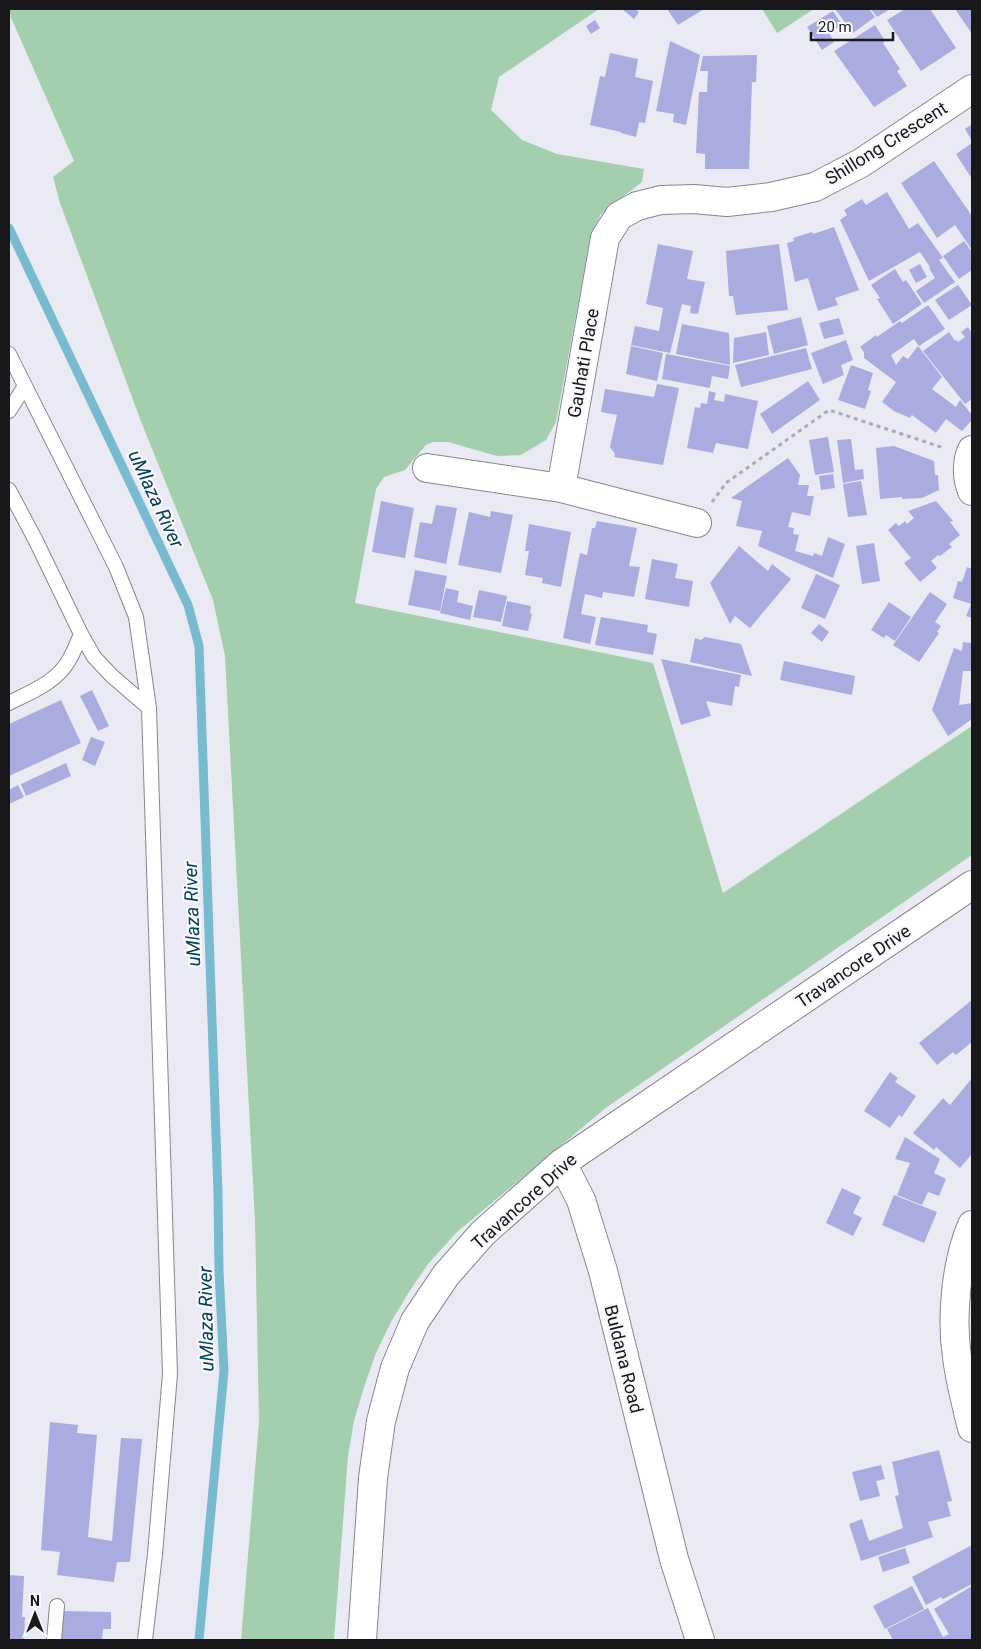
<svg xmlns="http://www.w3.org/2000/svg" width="981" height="1649" font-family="Roboto,sans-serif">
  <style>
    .green { fill: #a4cfae }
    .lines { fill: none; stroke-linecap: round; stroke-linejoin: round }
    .stream { stroke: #78bbd0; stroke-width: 9 }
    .building { fill: #aaabdf }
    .service-casing { stroke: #87878f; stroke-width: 16 }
    .minor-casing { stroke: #87878f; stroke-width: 30 }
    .path { stroke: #aaaab2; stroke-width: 3; stroke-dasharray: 4 4; stroke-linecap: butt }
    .service { stroke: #fff; stroke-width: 14 }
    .minor { stroke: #fff; stroke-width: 28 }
    .labels { text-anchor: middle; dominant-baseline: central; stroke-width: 4.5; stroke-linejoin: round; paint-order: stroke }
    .street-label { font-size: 18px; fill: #18181b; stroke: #f8f8fe }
    .water-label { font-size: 19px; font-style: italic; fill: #054353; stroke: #f8f8fe }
  </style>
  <rect width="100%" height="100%" fill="#eaeaf4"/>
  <path class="green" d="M9 9H599L499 77 491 110 522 140 557 154 644 169 642 182 601 214 591 234 556 422 546 440 521 455 497 456 448 442H433L426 445 405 470 384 477 376 489 355 603 653 663 723 893 972 726V855L607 1107 457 1232 428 1264 409 1292 391 1322 376 1353 364 1387 354 1421 348 1456 334 1640H241L259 1422 255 1221 225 656 213 600 142 424 60 203 53 177 74 161 9 13Z
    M762 9H814L777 33Z"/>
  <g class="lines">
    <path class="stream" d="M9 228 188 605 199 646 218 1193 219 1271 224 1371 199 1640"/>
  </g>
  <path class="building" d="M622 9H635L639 12 634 19Z
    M667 9H704L678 25Z
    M835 9H869L875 17 853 33Z
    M871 9H890L877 17Z
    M905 9H930L956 48 921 71 887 20Z
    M955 9H972V34Z
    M833 11 842 25 829 33 834 42 822 50 807 27Z
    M595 20 600 28 591 34 586 26Z
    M875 25 885 41 883 43 900 69 897 71 907 86 874 107 834 51Z
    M670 41 700 55 686 125 673 122 674 114 656 111Z
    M610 53 638 59 635 77 653 81 645 123 639 122 636 137 621 133V132L590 125 600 76 605 77Z
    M757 55 756 82H752L749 169H705V154L696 153 699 92H707L708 71H700L703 56Z
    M972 124V141L965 129Z
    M972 143V179L956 154Z
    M934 161 972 216V250L955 225 937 238 901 183Z
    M887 192 909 229 918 223 943 258 939 260 955 282 924 303 916 291 935 278 929 268 930 267 920 252 869 281 840 220 847 215 844 210 862 199 866 205Z
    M834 227 859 290 835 298 838 305 818 311 808 278 795 282 787 243 794 241 793 238 812 232 813 234Z
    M964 241 972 252V270L959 279 943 256Z
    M658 244 693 251 687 279 705 282 698 314 690 313 691 306 682 304 670 353 631 345 635 326 659 331 663 308 646 304Z
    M779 244 788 310 736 315 733 296H729L726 251Z
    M920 264 927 277 916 283 909 270Z
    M895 269 903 282 906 280 922 304 893 324 877 299 880 298 871 285Z
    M958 285 972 305 949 320 935 300Z
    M928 305 945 329 919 346 914 339 891 355 896 365 903 356 908 359 918 346 942 377 932 389 956 407 960 400 972 415V420L962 431 946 419 936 433 912 415 910 418 894 411 882 402 896 382 864 358V352L860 347 876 335 877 337 900 321 902 323Z
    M801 317 808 345 774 354 767 326Z
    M839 318 844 334 824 339 819 323Z
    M682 324 729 333 730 365 676 354Z
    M968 327 972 333V399L965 404 923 351 949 332 955 341 957 340 958 342 965 337 961 332Z
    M766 332 769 355 733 363 734 338Z
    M846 340 853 360 841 365 844 375 823 384 811 353Z
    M631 346 663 353 657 381 626 374Z
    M806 348 812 369 741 387 735 365Z
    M666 354 730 366 728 379 712 376 710 388 662 379Z
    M851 365 873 373 868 390 871 391 865 409 838 400Z
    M808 381 820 400 772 434 760 414Z
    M657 384 679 388 663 465 614 457 615 454 610 447 617 415 601 412 605 389 654 397Z
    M709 391 716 393 714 400 724 402 725 394 758 401 748 449 716 443 713 453 687 448 695 407 700 408 701 403 707 404Z
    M828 437 834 472 815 475 809 440Z
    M851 439 855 470 863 469 864 479 843 483 837 440Z
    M894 446 934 461 935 475H938L939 490 922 498 902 499V497L880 499 876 448Z
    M788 458 800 475 798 485H809L807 496H814L810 516 792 512 788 527 794 528 793 534 799 535 795 551 813 556 814 553 822 556 828 537 845 544 833 578 758 546 762 531 736 526 742 501 731 498Z
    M833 474 835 488 821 490 819 476Z
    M861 481 867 515 848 517 843 484Z
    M381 501 414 508 405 558 372 552Z
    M936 501 953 521 950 522 960 535 949 544 952 547 940 556 938 555 931 561 937 568 920 582 904 563 911 558 888 530 896 523 899 526 905 521 907 524 914 518 908 511Z
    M436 505 457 508 446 564 414 557 420 522 432 524Z
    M491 511 513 515 501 573 458 565 469 512 490 517Z
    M597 521 637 528 629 566 640 567 634 597 603 592 602 598 585 594 581 614 596 617 590 644 563 638 580 553 587 555 592 528H595Z
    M529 524 571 532 561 587 542 583 543 578 525 575 529 551H525Z
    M874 543 880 581 862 584 856 546Z
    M739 546 768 571 772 564 791 579 750 628 735 616 730 624 710 583Z
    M652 559 678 564 675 578 693 581 689 607 645 599Z
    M967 567 972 569V618L966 616 971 604 953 598 958 581 962 582Z
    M415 570 447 576 440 611 408 605Z
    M816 574 840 585 825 619 801 608Z
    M446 588 459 591 457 602 473 606 470 620 440 613Z
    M479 590 507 596 501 622 473 617Z
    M930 592 947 604 935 622 941 626 937 632 939 633 919 662 893 645Z
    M507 601 531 606 530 613 532 614 528 631 502 626Z
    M889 602 911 617 895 641 886 635 884 638 871 630Z
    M601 617 648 625 647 632 657 634 653 655 595 645Z
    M819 624 829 632 822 642 811 633Z
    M705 637 741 644 752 676 690 662 695 638 701 640Z
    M963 642 972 643V671H963L959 705 972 703V719L948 736 932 710 954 648 962 651Z
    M661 659 741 675 739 687 735 686 732 706 706 701 711 716 681 725Z
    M784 661 855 676 852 695 780 680Z
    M92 690 109 726 98 731 80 696Z
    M61 700 81 743 9 776V724Z
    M91 737 105 742 95 766 82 760Z
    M66 763 71 776 26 796 21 784Z
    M18 785 24 797 9 804V790Z
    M972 1000V1042L956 1055 953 1052 937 1065 919 1043Z
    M890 1072 898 1078 895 1082 916 1096 902 1117 899 1115 890 1128 864 1111Z
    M972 1078V1154L960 1168 936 1147 934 1150 913 1133 943 1098 950 1105Z
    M905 1137 940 1159 934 1173 946 1179 939 1196 928 1192 922 1205 897 1195 910 1163 895 1159Z
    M842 1188 861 1197 853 1213 862 1218 853 1236 826 1223Z
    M894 1195 937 1212 924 1243 882 1225Z
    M50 1422 78 1425 77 1433 97 1435 88 1537 112 1541 121 1438 142 1439 130 1562H117L114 1582 57 1575 60 1552 41 1550Z
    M939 1450 952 1501 947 1502 951 1516 928 1522 933 1537 861 1561 849 1524 862 1519 869 1541 903 1528 895 1496 899 1495 892 1462Z
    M881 1465 885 1479 876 1481 880 1496 860 1501 852 1472Z
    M972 1545V1584L943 1599 941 1597 926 1605 912 1577Z
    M905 1548 910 1563 883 1572 878 1557Z
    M9 1575 24 1576 22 1617H25L24 1640H9Z
    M912 1586 924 1609 885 1629 873 1606Z
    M972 1586V1640H944V1639L941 1640H893L887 1629 928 1608 943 1637 949 1634 934 1609Z
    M63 1611 111 1612V1629H103L102 1640H62Z"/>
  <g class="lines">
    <g class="service-casing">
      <path id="service" d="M9 354 116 567 136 617 149 708 170 1374 155 1554 145 1640
        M9 411 25 386
        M9 490 36 541 81 634 94 657 112 676 149 708
        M9 703C31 692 57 682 69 660 74 652 77 643 81 634
        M54 1640 57 1606"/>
    </g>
    <g class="minor-casing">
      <path id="minor" d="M972 450C966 462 967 479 972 491
        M427 468 561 488 697 523
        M561 488 605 238 619 216 637 206 661 200 694 199 727 202 771 197 815 187 861 163 972 89
        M562 1163 581 1200 603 1271 674 1559 700 1640
        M972 1225C956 1262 951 1317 957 1357 960 1381 966 1404 972 1428
        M362 1640 373 1478 381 1421 395 1368 415 1321 446 1275 483 1233 562 1163 972 885"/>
    </g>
    <path class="path" d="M712 502 726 483 829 410 944 448"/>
    <use href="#service" class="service"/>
    <use href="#minor" class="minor"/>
  </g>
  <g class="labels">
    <g class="street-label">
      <text transform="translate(886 143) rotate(-32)">Shillong Crescent</text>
      <text transform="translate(583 363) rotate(-80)">Gauhati Place</text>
      <text transform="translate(853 966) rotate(-34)">Travancore Drive</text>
      <text transform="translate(524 1201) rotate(-42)">Travancore Drive</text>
      <text transform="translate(624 1359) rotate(76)">Buldana Road</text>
    </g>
    <g class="water-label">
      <text transform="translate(156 499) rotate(65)">uMlaza River</text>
      <text transform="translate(192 914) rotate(-92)">uMlaza River</text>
      <text transform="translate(206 1319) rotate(-91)">uMlaza River</text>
    </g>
  </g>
  <rect width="981" height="1649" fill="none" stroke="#18181b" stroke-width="20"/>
  <g transform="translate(35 1614)" stroke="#f8f8fe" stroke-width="4" paint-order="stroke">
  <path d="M0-4L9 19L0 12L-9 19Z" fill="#18181b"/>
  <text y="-8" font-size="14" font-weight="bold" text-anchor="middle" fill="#18181b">N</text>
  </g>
  <path d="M811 32v8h82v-8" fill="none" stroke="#18181b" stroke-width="2.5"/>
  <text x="818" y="32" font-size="15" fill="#18181b" stroke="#f8f8fe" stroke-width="4" paint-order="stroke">20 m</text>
</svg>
